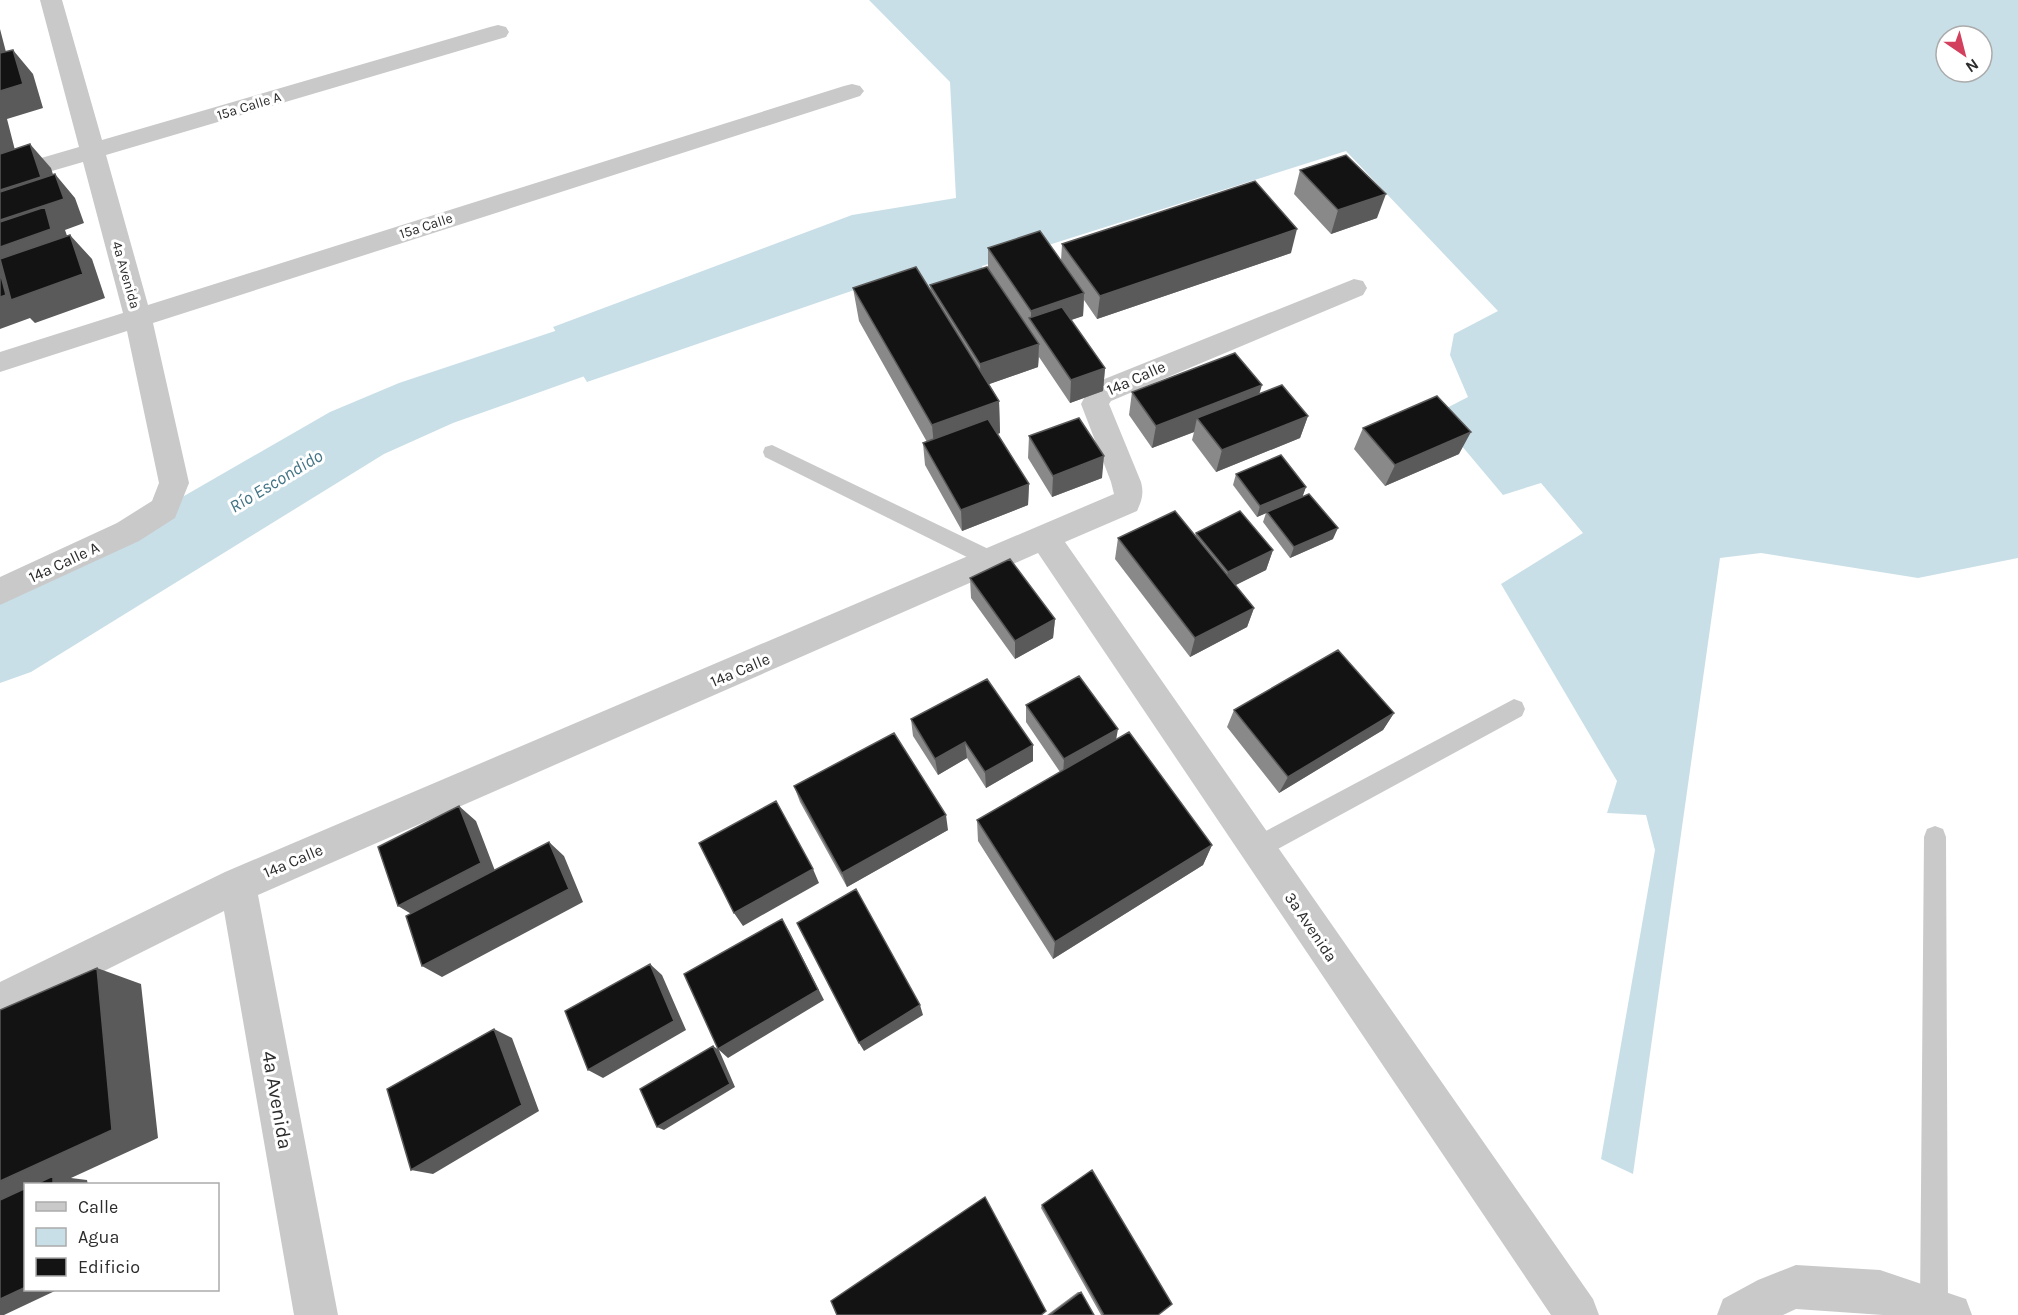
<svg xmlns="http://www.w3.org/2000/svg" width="2018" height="1315" font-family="Karla,sans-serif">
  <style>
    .water { fill: #c9dfe7; fill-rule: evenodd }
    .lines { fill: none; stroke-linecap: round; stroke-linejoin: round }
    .river { fill: #c9dfe7; fill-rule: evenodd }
    .service { fill: #c9c9c9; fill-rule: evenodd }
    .minor { fill: #c9c9c9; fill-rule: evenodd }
    .tertiary { fill: #c9c9c9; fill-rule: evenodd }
    .wall { fill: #898989 }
    .shaded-wall { fill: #5a5a5a }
    .building { fill: #131313; stroke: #5a5a5a; stroke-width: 1.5 }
    .labels { text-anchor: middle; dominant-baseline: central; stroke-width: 6; stroke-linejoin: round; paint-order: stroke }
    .far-street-label { font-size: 14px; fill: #2c2c2c; stroke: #fff }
    .street-label { font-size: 16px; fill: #2c2c2c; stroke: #fff }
    .water-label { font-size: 18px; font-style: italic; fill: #437485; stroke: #fff }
    .near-street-label { font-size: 20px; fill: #2c2c2c; stroke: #fff }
  </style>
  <rect width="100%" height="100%" fill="#fff"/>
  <path class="water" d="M869 0H2018V558L1918 578 1761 553 1720 558 1633 1174 1601 1159 1655 850 1646 815 1607 813 1617 781 1501 584 1583 533 1541 483 1503 495 1435 414 1468 397 1450 355 1454 334 1498 311 1346 151 982 266 985 279 913 295 895 276 587 382 553 327 852 215 956 198 950 82ZM1946 36H1982V72H1946Z"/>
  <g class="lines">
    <path class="river" d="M570 326 596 334 607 353 596 372 453 423 384 454 31 672 0 683V602L330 412 399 383Z"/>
    <path class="service" d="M772 445 1001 555 1004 561 1001 567 994 569 987 567 765 457 763 452 765 447Z
      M1514 699 1522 702 1525 709 1522 716 1265 856 1257 859 1249 856 1245 848 1249 840Z
      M1935 826 1943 829 1946 837 1948 1308 1945 1315H1923L1920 1308 1924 837 1927 829Z"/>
    <path class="minor" d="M40 0H62L102 140 490 27 498 25 506 27 509 32 506 37 106 155 148 305 844 86 852 84 860 86 864 91 860 96 153 323 189 483 175 518 139 541 0 605V577L117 523 152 501 159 483 127 331 0 372V352L123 313 83 162 0 186V170L79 147Z
      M1354 279 1363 281 1367 288 1363 295 1111 401 1109 404 1141 482C1144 494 1142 500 1137 511L1065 542 1593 1299 1599 1315H1551L1038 553 258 895 338 1315H294L224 911 0 1023V982L225 872 1114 494 1111 482 1081 404 1090 387 1102 380Z"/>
    <path class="tertiary" d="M1796 1265 1880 1270 1966 1299 1972 1315H1883L1796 1309 1783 1315H1717L1723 1299 1758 1280Z"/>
  </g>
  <path class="wall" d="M1300 170 1377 218 1331 234 1294 194Z
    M1062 244 1291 253 1097 319 1084 300 1083 316 1071 320 1105 368 1103 391 1070 403 1039 357 1038 367 989 384 999 401 1000 433 997 434 1029 484 1028 505 962 531 925 465 923 443 927 442 859 321 853 288 931 291 930 285 988 269V248L1061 261Z
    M1132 392 1259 394 1308 416 1300 438 1216 472 1192 440 1194 432 1152 448 1129 415Z
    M1363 428 1459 454 1385 486 1354 449Z
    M1029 436 1102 478 1052 497 1028 458Z
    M1236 474 1306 487 1302 497 1333 539 1290 558 1263 522 1266 513 1257 517 1233 485Z
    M1196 533 1273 550 1266 570 1235 585 1254 608 1247 627 1190 657 1115 559 1118 538 1195 536Z
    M970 578 1055 619 1053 638 1015 659 971 598Z
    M1026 705 1116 740 1212 845 1203 865 1053 959 978 841 977 820 1060 772 1026 722Z
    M1234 710 1394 713 1383 730 1279 793 1227 727Z
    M911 719 1033 745V761L986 788 967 758 938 775 913 736Z
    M794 786 948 830 847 887 800 802Z
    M1042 1205 1158 1315H1101L1041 1208Z
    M1078 1292H1081L1094 1315H1047Z"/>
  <path class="shaded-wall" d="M0 29 6 52 0 53Z
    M13 50 33 74 43 108 7 119 17 158 0 163V91Z
    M30 144 51 168 61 200 55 174 75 198 84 223 65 230 73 253 70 235 92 259 105 298 35 323 30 318 0 329V190Z
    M1386 194 1377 218 1331 234 1338 210Z
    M1297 229 1291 253 1097 319 1100 296Z
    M1084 293 1083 316 1038 331 1031 321V311Z
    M1039 344 1038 367 981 387 980 364Z
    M1105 368 1103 391 1070 403 1071 380Z
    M1262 385 1255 408 1197 418 1194 432 1152 448 1156 426Z
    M999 401 1000 433 935 457 932 425Z
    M1308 416 1300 438 1216 472 1222 450Z
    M1471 432 1459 454 1385 486 1395 465Z
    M1104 456 1102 478 1052 497 1053 476Z
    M1029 484 1028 505 962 531 961 510Z
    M1306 487 1302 498 1257 517 1260 506Z
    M1338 528 1333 539 1290 558 1294 547Z
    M1273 550 1266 570 1222 592 1228 572Z
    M1254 608 1247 627 1190 657 1195 638Z
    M1055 619 1053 638 1015 659V641Z
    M1394 713 1383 730 1279 793 1288 777Z
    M1118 729 1115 746 1063 775 1064 759Z
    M965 742 967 758 938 775 935 759Z
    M1033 745V761L986 788 985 772Z
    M459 806 476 821 497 876 418 918 398 906Z
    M946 815 948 830 847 887 842 873Z
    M549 842 564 856 583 902 442 977 422 966Z
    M1212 845 1203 865 1053 959 1055 942Z
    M813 869 819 883 743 926 734 913Z
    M782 919 789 931 824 1000 728 1058 718 1049Z
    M650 964 662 975 686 1030 603 1078 588 1070Z
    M97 968 141 984 158 1138 71 1178 87 1180 88 1185H26V1199L0 1211V1181Z
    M920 1005 923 1015 864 1051 859 1043Z
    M494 1029 512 1038 539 1111 433 1174 411 1170Z
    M713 1046 719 1050 735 1087 664 1130 657 1127Z
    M26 1287V1290H57L4 1315H0V1299Z"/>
  <path class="building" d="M13 50 23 84 0 91V53Z
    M30 144 41 177 0 190V154Z
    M1346 155 1386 194 1338 210 1300 170Z
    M55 174 64 199 0 220V192Z
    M1255 181 1297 229 1100 296 1062 244Z
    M45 207 51 229 0 247V222Z
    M1040 231 1084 293 1031 311 988 248Z
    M70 235 83 274 11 300 0 259Z
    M916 267 999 401 932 425 853 288Z
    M987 267 1039 344 980 364 930 285Z
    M0 272 6 295 0 297Z
    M1062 307 1105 368 1071 380 1029 318Z
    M1235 353 1262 385 1156 426 1132 392Z
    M1282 385 1308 416 1222 450 1197 418Z
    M1437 396 1471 432 1395 465 1363 428Z
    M1079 418 1104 456 1053 476 1029 436Z
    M988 419 1029 484 961 510 923 443Z
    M1281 455 1306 487 1260 506 1236 474Z
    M1309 494 1338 528 1294 547 1267 512Z
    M1175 511 1254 608 1195 638 1118 538Z
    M1240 511 1273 550 1228 572 1196 533Z
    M1010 559 1055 619 1015 641 970 578Z
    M1338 650 1394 713 1288 777 1234 710Z
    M1079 676 1118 729 1064 759 1026 705Z
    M987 679 1033 745 985 772 965 742 935 759 911 719Z
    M1129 732 1212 845 1055 942 977 820Z
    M894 733 946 815 842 873 794 786Z
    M776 801 813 869 734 913 699 843Z
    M459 806 481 863 398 906 378 847Z
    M549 842 569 889 422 966 406 916Z
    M856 889 920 1005 859 1043 797 923Z
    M782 919 818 990 718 1049 684 974Z
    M650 964 674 1021 588 1070 565 1011Z
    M97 968 112 1130 0 1181V1010Z
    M494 1029 522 1105 411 1170 387 1089Z
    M713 1046 730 1084 657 1127 640 1089Z
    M1092 1170 1172 1304 1158 1315H1104L1042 1205Z
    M53 1176V1185H34Z
    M26 1188V1287L0 1299V1200Z
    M985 1197 1046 1311 1041 1315H837L831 1301Z
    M1081 1292 1094 1315H1050Z"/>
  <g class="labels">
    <g class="far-street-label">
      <text transform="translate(249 106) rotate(-17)">15a Calle A</text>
      <text transform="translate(426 226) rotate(-18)">15a Calle</text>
      <text transform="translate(126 275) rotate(74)">4a Avenida</text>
    </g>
    <g class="street-label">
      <text transform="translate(1136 378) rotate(-24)">14a Calle</text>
      <text transform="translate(64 562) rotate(-25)">14a Calle A</text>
      <text transform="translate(740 670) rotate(-23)">14a Calle</text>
      <text transform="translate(293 861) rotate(-23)">14a Calle</text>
      <text transform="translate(1311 927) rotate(56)">3a Avenida</text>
    </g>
    <g class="water-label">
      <text transform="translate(276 481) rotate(-31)">Río Escondido</text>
    </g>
    <g class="near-street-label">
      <text transform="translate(277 1100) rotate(80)">4a Avenida</text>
    </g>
  </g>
  <rect x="24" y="1183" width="195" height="108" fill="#ffffff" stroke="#ababab" stroke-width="1.5"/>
  <rect x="36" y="1202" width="30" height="9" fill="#c9c9c9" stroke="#ababab" stroke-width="1.5"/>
  <text x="78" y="1213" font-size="18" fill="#2c2c2c">Calle</text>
  <rect x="36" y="1228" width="30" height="18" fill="#c9dfe7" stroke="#ababab" stroke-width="1.5"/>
  <text x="78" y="1243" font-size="18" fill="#2c2c2c">Agua</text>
  <rect x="36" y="1258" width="30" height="18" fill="#131313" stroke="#ababab" stroke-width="1.5"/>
  <text x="78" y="1273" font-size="18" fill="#2c2c2c">Edificio</text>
  <g transform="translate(1964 54) rotate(145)"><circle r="28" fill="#ffffff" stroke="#ababab" stroke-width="1.5"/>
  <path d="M0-4.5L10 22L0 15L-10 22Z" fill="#d2405d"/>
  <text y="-9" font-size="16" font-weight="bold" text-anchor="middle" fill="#2c2c2c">N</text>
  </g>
</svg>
